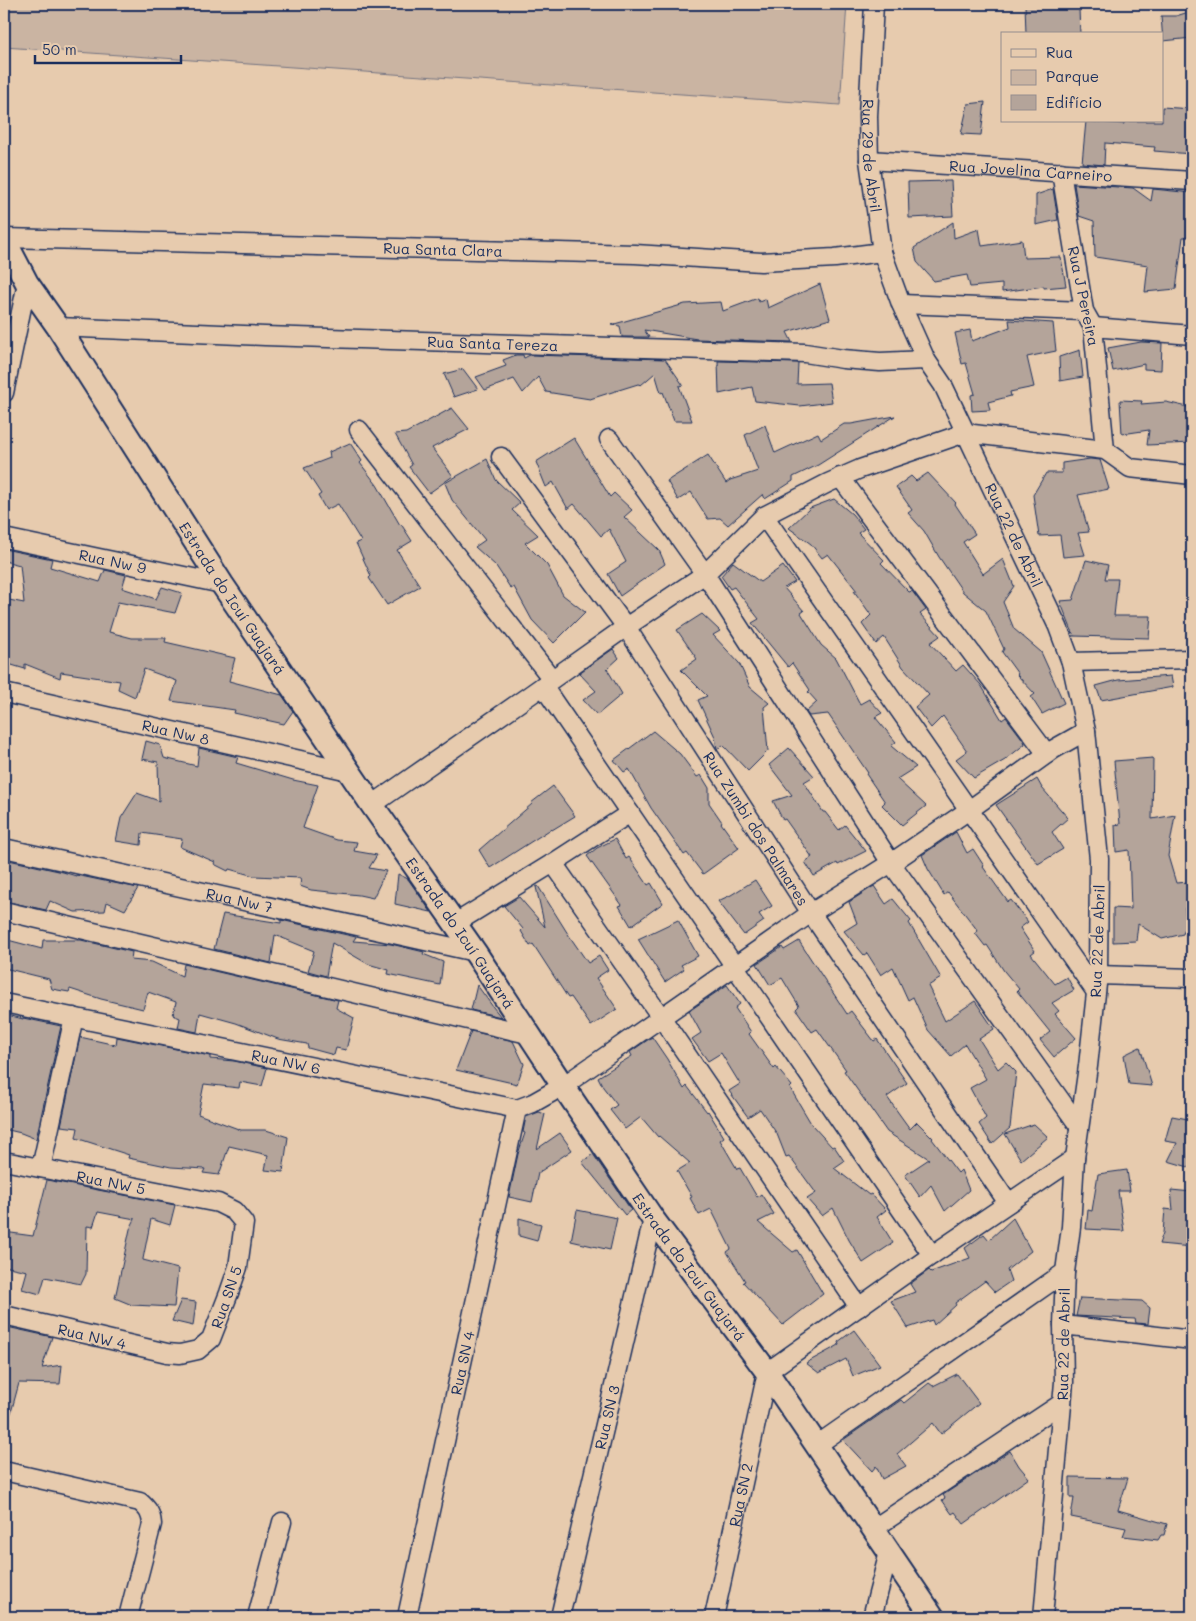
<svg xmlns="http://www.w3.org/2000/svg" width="1196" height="1621" font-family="Mali,sans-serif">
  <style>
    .green { fill: #cab4a2; stroke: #727280 }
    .building { fill: #b4a49a; stroke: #1b2f5e }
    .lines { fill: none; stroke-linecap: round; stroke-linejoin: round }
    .minor-casing { stroke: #1b2f5e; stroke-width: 21 }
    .tertiary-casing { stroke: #1b2f5e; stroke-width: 26 }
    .minor { stroke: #e7cbae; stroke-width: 18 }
    .tertiary { stroke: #e7cbae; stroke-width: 22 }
    .labels { text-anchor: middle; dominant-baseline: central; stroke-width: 4.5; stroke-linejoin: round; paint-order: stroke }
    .street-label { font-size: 15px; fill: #1b2f5e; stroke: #e7cbae }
  </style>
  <rect width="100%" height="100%" fill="#e7cbae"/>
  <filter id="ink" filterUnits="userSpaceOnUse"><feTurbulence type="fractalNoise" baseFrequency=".02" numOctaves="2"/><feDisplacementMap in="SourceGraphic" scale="10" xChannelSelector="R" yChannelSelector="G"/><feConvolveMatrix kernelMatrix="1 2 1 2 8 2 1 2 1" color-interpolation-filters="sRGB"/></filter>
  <g filter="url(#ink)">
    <path class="green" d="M4 4H847L840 105 4 47Z"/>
    <path class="building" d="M1025 4H1045V6L1079 9 1080 34H1026Z
      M1192 11V38L1163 41 1161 16H1176Z
      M985 102 981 135 961 134 968 104Z
      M1162 107 1192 109V154L1154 151 1155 147 1105 143 1104 165 1082 163 1086 121 1124 124V121H1162Z
      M951 181 953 216 909 218 908 182Z
      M1074 184 1133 188 1151 201 1153 189 1192 193V237H1183L1176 289 1145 292 1148 265 1095 257 1094 221 1079 216Z
      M1053 189 1058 220 1036 225V195Z
      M953 222 954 238 979 229 982 246 1022 240 1024 258 1061 257 1066 286 1044 288V286L1002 292V284L970 287 967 275 934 281 917 262 914 248Z
      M820 284 830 319 787 332 792 342 697 339 644 330 649 337H622L620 326 611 325 685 304 721 302 723 311 758 298 759 302 766 299 768 308Z
      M1009 320 1053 323 1056 351 1027 357 1034 387 1010 392 1011 396 988 402 990 410 972 411 971 395 975 394 966 363 962 364 955 333 970 330 972 341 1010 327Z
      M1141 342 1162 343 1161 370 1144 369V364L1113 371 1108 348Z
      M1080 350 1083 377 1060 381 1059 357Z
      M516 355H523L524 358 530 355 665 359 683 385 679 386 692 421H674L663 392 661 393 655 373 641 385 638 384 590 399 546 392 538 377 523 393 514 379 485 390 476 377 506 366 503 360Z
      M718 361 798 363 797 384 829 383 832 402 800 406 755 401 752 387 719 394Z
      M463 369 478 389 454 397 444 374Z
      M1120 400 1142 401 1141 404 1166 402 1192 408V443L1147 445 1149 430 1122 434Z
      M452 408 469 429 432 448 453 476 429 493 409 467 412 465 395 434 406 433Z
      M895 416 818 465 793 477V481L765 499 763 494 728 525 720 518 708 519 691 492 678 500 667 481 708 455 726 483 730 480 758 471 745 435 765 425 775 453 818 433 821 439 844 424H851Z
      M574 438 610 497 614 493 632 510 624 517 659 550 665 564 620 596 608 574 626 562 609 529 601 536 574 504 568 509 553 482 546 487 536 462Z
      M350 443 362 461 360 463 377 485 400 525 401 524 412 541 397 550 420 586 387 605 369 578 371 576 356 543 361 541 338 504 326 510 318 496 321 494 304 468 330 458 329 452Z
      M487 459 496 480 520 503 512 510 538 535 525 543 547 565 563 595 585 612 554 643 532 620 514 587 511 589 496 566 475 547 485 540 452 500 445 483Z
      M1090 459 1100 460 1109 489 1078 495 1089 532 1078 533 1085 555 1063 557 1060 535 1039 536 1033 495 1046 473H1062V463Z
      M928 473 956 503 955 504 975 534 963 542 983 574 1003 559 1014 586 1003 602 1014 629 1041 652 1064 703 1042 714 1031 697 1035 694 1017 675 1018 674 1002 652 1004 649 986 611 963 592 939 557 924 531 908 513 912 510 896 487 911 476 916 481Z
      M834 499 852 514 864 529 858 533 884 560 881 563 909 592 912 591 926 610 920 614 940 636 930 643 956 671 963 665 981 685 1002 720 1006 717 1024 741 1025 744 1005 760 974 778 956 759 967 751 943 716 931 728 915 707 929 695 903 667 884 637 876 644 862 624 871 615 854 591H857L828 554 822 558 811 544 789 528 810 508Z
      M4 549 52 559 50 567 100 582 105 570 126 575 122 588 156 599 162 587 182 593 175 613 118 602 109 632 132 638H166L165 642 235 658 229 681 282 695 293 711 284 724 234 713 235 710 171 701 177 681 144 669 135 697 118 689 120 681 61 672 60 678 25 664V669L5 663 8 653 4 651V599L24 603 20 565 4 561Z
      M1086 560 1108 565 1105 579H1118L1114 616H1151L1149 638 1074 636 1060 601 1073 600Z
      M733 562 760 582 783 566 795 582 784 588 804 611 801 613 821 645 836 658 860 704 869 699 882 713 875 717 896 742 891 746 916 767 897 779 926 806 902 825 882 805 885 802 866 774 868 773 828 714 809 716 806 712 817 702 808 692 810 690 792 663 788 667 752 623 759 619 734 587 730 589 721 576Z
      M702 614 720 631 713 635 739 663 750 687 769 703 764 707 768 751 748 771 723 745 717 749 715 737 698 700 707 696 681 670 697 659 677 630Z
      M613 649 619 658 607 669 622 694 597 715 583 700 596 691 579 673Z
      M1171 676 1173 687 1101 700 1096 686 1118 680Z
      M653 731 680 754 697 777 701 775 709 788V803L722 822 721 823 739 848 703 874 687 853 684 855 651 808 629 769 624 772 614 760Z
      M146 741 160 745 164 758 197 766 199 748 238 757 236 763 293 780 318 785 303 828 337 840 357 842 354 851 377 855 369 868 386 871 373 898 359 895 311 890 300 886 301 878 254 876 229 869 228 871 214 864 215 862 180 847 182 839 142 833 141 845 116 841 121 818 137 793 159 801 158 762 142 759Z
      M789 748 814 776 804 782 823 812H825L839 830 845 825 866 851 838 865 837 863 814 876 805 862 812 857 785 819 783 820 773 801 792 795 769 765Z
      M1153 758 1152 819 1175 815 1168 856 1176 883 1189 882 1192 909 1185 908 1186 924 1183 934 1162 939 1138 924 1136 941 1113 942V908L1131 909 1129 850 1116 852 1115 825 1120 824 1114 761Z
      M1037 779 1042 788 1068 818 1052 832 1063 849 1038 864 996 805Z
      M553 786 575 816 552 830 551 829 490 868 479 850 532 804 531 803Z
      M956 832 967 853 973 849 984 866 983 867 1008 902 1011 900 1028 922 1020 928 1035 951 1031 954 1055 984 1067 977 1074 990 1052 1003 1059 1011 1055 1014 1076 1038 1054 1057 1040 1040 1050 1032 1017 991 1019 989 1004 971 987 945 985 946 975 933 978 931 948 892 944 895 928 869 922 855Z
      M615 839 626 859 629 857 648 885 651 883 663 903 631 926 619 906 622 905 587 856 597 848Z
      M4 859 63 872 76 876V875L138 888 125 910 107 902 105 911 75 912 50 901 46 910 4 901Z
      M398 874 408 879 431 912 395 904Z
      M755 880 772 906 759 914 764 921 744 935 718 901 731 895Z
      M538 886 568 934 588 963 599 956 608 970 596 978 617 1009 591 1026 571 997 568 998 533 944 530 946 521 931 523 929 504 906 519 897 545 927 536 887Z
      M874 886 886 904 893 899 911 921 909 923 941 978 928 986 945 1021 975 1001 994 1029 979 1039 998 1069 1006 1062 1016 1072 1010 1128 992 1144 979 1124 986 1118 970 1088 986 1079 965 1044 951 1056 928 1030 913 997 908 1000 893 967 881 975 867 953 864 955 844 931 857 923 849 902Z
      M223 914 281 923V920L356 937 353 941 391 944 424 952 423 954 443 962 440 985 388 974 389 970 368 964 332 943 326 976 308 971 314 951 275 935 271 963 214 949Z
      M678 920 698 956 681 965 684 969 665 982 638 939Z
      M4 939 42 949 43 940H81L132 952 131 960 152 962 182 976 184 964 338 1000 336 1008 354 1018 346 1050 336 1048 334 1055 308 1048 307 1044 278 1039 236 1023 200 1013 197 1032 178 1028 180 1018 173 1015 176 1002 148 992 143 1009 101 999 70 989 69 992 52 989 49 979 4 968Z
      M799 941 847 1014 851 1011 874 1041 877 1039 907 1083 887 1097 910 1129 917 1122 933 1138 932 1139 958 1173 961 1170 969 1190 945 1211 931 1185 920 1197 905 1175 929 1159 887 1132 844 1071 846 1070 817 1029 812 1032 796 1009 799 1006 782 978 770 985 757 964 782 947 784 950Z
      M477 985 493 1007 501 1017 471 1010Z
      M727 985 740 1004 735 1008 751 1032 749 1034 774 1069 776 1067 792 1086 790 1088 812 1125 832 1147 834 1146 844 1161 834 1168 869 1195 871 1194 886 1210 877 1217 893 1243 863 1263 849 1240 833 1208 822 1216 807 1199 816 1193 789 1156 786 1157 777 1134 760 1109 748 1117 729 1091 740 1084 721 1053 708 1061 692 1039 701 1033 689 1011Z
      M4 1014 23 1019V1018L61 1026 36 1139 21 1133 4 1129Z
      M471 1031 513 1041 524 1064 517 1084 456 1070Z
      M80 1037 116 1045 117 1037 210 1056V1059L234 1061 267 1068 262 1086 240 1082 239 1088 204 1084 198 1114 241 1130H266L288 1137 283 1172 265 1170 268 1155 229 1146 219 1175 203 1173 205 1169 171 1167 128 1158 129 1155 76 1138 78 1128 61 1126Z
      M652 1037 667 1059 684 1089 687 1086 707 1112 708 1111 724 1137 720 1140 737 1169 740 1168 757 1197 761 1194 774 1214 758 1222 793 1252 797 1250 823 1294 783 1325 743 1282 745 1281 727 1252 731 1249 711 1209 699 1215 690 1198 692 1197 677 1171 690 1163 659 1136 658 1137 641 1117 625 1129 610 1110 617 1105 603 1087 598 1077 632 1056 630 1052Z
      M1140 1047 1152 1086 1129 1084 1124 1055Z
      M1192 1109V1168L1168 1161 1177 1143 1165 1141 1172 1116 1188 1119Z
      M539 1112 545 1114 537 1149 560 1133 572 1150 538 1173 532 1202 509 1197 518 1154 525 1133 523 1132 526 1117Z
      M1034 1124 1048 1137 1021 1160 1005 1134Z
      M593 1154 631 1210 625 1215 582 1162Z
      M1127 1170 1130 1191H1118L1124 1231 1086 1229 1088 1210 1092 1211 1098 1174Z
      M47 1180 175 1205 170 1225 151 1219 143 1259V1260L178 1269 174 1307 132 1305 115 1298 130 1229 135 1219 98 1212 93 1227 87 1226 86 1274 81 1284 45 1277 40 1294 22 1289 27 1271 4 1266V1232L33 1236Z
      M1171 1190 1192 1192V1247L1159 1244 1163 1233 1165 1209 1173 1210Z
      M577 1210 617 1218 610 1250 571 1241Z
      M519 1218 541 1224 537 1241 519 1236Z
      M1013 1218 1031 1251 1007 1270 1011 1281 995 1292 985 1281 955 1303 956 1305 934 1325 932 1320 908 1328 891 1301 915 1292 910 1284 929 1270 931 1272 970 1258 965 1248 984 1234 989 1240Z
      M1080 1298 1142 1301 1150 1308 1148 1324 1136 1323 1135 1319 1076 1316Z
      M181 1300 196 1302 193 1326 172 1321Z
      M7 1327 52 1337 42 1368 62 1365 60 1384 19 1383 9 1420H4V1350Z
      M854 1330 880 1365 853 1376 846 1359 819 1373 806 1363 839 1345 838 1342Z
      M957 1374 979 1403 941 1434 933 1423 897 1454 906 1466 882 1479 876 1466 872 1471 843 1440 901 1400 904 1403 929 1383 933 1386Z
      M1010 1451 1019 1466 1029 1478 964 1524 955 1512 952 1514 942 1500 945 1498 943 1495Z
      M1070 1477 1128 1478 1118 1510 1167 1524 1164 1535H1161L1158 1540 1123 1536 1126 1528 1071 1517 1074 1498H1070Z"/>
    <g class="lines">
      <g class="minor-casing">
        <g id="minor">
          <path id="s1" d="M874 4 868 116 869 160 882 252 901 304 926 360 943 385 1058 627 1071 662 1086 731 1099 859 1098 975 1088 1066 1075 1158 1071 1227 1065 1272 1063 1325 1064 1382 1043 1617"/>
          <path id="s2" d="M869 160 1192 181"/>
          <path d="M1061 172 1084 311 1093 327 1105 450"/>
          <path id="s3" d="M4 238 635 254 761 262 835 258 882 252"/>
          <path d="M901 304 1084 311"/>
          <path id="s4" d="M58 327 265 336 805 353 843 359 880 362 926 360"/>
          <path d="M1093 327 1192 335"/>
          <path d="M4 393 27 283"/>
          <path d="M359 430 552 679"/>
          <path d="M609 439 705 574 891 863 1079 1126"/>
          <path id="s5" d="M501 457 626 627 811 913 1008 1203"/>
          <path d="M840 477 1047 754"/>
          <path d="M764 516 1096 992"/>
          <path id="s6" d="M4 538 222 584"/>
          <path d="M1071 662 1192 659"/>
          <path d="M543 686 932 1255"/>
          <path id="s7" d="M4 693 349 771"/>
          <path d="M372 805 530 695 626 627 705 574 764 516 828 483 860 469 965 433 1105 450 1130 468 1192 475"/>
          <path id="s8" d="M4 848 475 952"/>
          <path d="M553 863 661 1017 859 1307"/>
          <path d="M4 911 528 1034"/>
          <path d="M454 924 553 863 630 813"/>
          <path d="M1098 975 1192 978"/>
          <path id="s9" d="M4 1003 517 1109 533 1103 563 1086 811 913 891 863 969 810 1054 749 1086 731"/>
          <path id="s10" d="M4 1161 218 1203 234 1211 244 1223 238 1267 229 1293 211 1339 198 1350 180 1354 167 1353 4 1315"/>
          <path d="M41 1168 74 1017"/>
          <path d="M1063 1325 1192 1340"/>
          <path d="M817 1445 1065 1272"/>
          <path d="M4 1471 140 1502C148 1509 151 1513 152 1524L128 1617"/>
          <path d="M873 1529 1062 1403"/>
          <path d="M257 1617 282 1522"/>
          <path id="s11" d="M407 1617 517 1109"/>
          <path id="s12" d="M560 1617 653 1219"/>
          <path id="s13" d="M714 1617 767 1372 932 1255 1075 1158"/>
          <path d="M872 1617 889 1552"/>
        </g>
      </g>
      <g class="tertiary-casing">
        <g id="tertiary">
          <path id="s14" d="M4 239 27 283 58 327 222 584 372 805 475 952 563 1086 653 1219 767 1372 933 1617"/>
        </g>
      </g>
      <use href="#minor" class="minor"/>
      <use href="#tertiary" class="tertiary"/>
    </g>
  </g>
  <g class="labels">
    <g class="street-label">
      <text stroke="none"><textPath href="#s1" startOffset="152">Rua 29 de Abril</textPath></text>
      <text stroke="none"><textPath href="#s2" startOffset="162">Rua Jovelina Carneiro</textPath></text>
      <text stroke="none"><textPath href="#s3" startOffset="439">Rua Santa Clara</textPath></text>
      <text transform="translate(1084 296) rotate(78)">Rua J Pereira</text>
      <text stroke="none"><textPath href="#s4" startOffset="435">Rua Santa Tereza</textPath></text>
      <text stroke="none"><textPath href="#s1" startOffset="562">Rua 22 de Abril</textPath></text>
      <text stroke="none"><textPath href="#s6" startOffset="111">Rua Nw 9</textPath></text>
      <text stroke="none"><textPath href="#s14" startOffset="426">Estrada do Icuí Guajará</textPath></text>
      <text stroke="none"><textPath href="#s7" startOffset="176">Rua Nw 8</textPath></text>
      <text stroke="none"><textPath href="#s5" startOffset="451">Rua Zumbi dos Palmares</textPath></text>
      <text stroke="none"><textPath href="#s8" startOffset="241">Rua Nw 7</textPath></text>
      <text stroke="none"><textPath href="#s14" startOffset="831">Estrada do Icuí Guajará</textPath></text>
      <text transform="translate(1097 941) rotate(-88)">Rua 22 de Abril</text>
      <text stroke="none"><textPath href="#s9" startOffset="288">Rua NW 6</textPath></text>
      <text stroke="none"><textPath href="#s10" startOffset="109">Rua NW 5</textPath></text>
      <text stroke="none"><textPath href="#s14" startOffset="1236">Estrada do Icuí Guajará</textPath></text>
      <text transform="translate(226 1297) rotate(-71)">Rua SN 5</text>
      <text transform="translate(92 1336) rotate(13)">Rua NW 4</text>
      <text transform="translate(1063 1344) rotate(-89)">Rua 22 de Abril</text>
      <text stroke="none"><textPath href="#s11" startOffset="260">Rua SN 4</textPath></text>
      <text stroke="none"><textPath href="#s12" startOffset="205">Rua SN 3</textPath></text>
      <text stroke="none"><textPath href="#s13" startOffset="125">Rua SN 2</textPath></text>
    </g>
  </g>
  <rect width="1196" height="1621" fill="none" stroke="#e7cbae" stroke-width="20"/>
  <rect x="10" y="10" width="1176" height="1601" fill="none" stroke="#1b2f5e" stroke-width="2" filter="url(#ink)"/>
  <rect x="1001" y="32" width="162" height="90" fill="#e7cbae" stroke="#958d8e"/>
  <rect x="1011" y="49" width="25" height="8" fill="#e7cbae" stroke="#958d8e"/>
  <text x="1046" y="58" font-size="15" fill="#1b2f5e">Rua</text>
  <rect x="1011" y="70" width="25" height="15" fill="#cab4a2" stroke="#958d8e"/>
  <text x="1046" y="82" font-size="15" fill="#1b2f5e">Parque</text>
  <rect x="1011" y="95" width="25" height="15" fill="#b4a49a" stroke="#958d8e"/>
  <text x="1046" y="108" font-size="15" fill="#1b2f5e">Edifício</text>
  <path d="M35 55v8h146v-8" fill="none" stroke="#1b2f5e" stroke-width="2.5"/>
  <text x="42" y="55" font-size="15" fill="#1b2f5e" stroke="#e7cbae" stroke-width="4" paint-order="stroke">50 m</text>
</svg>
